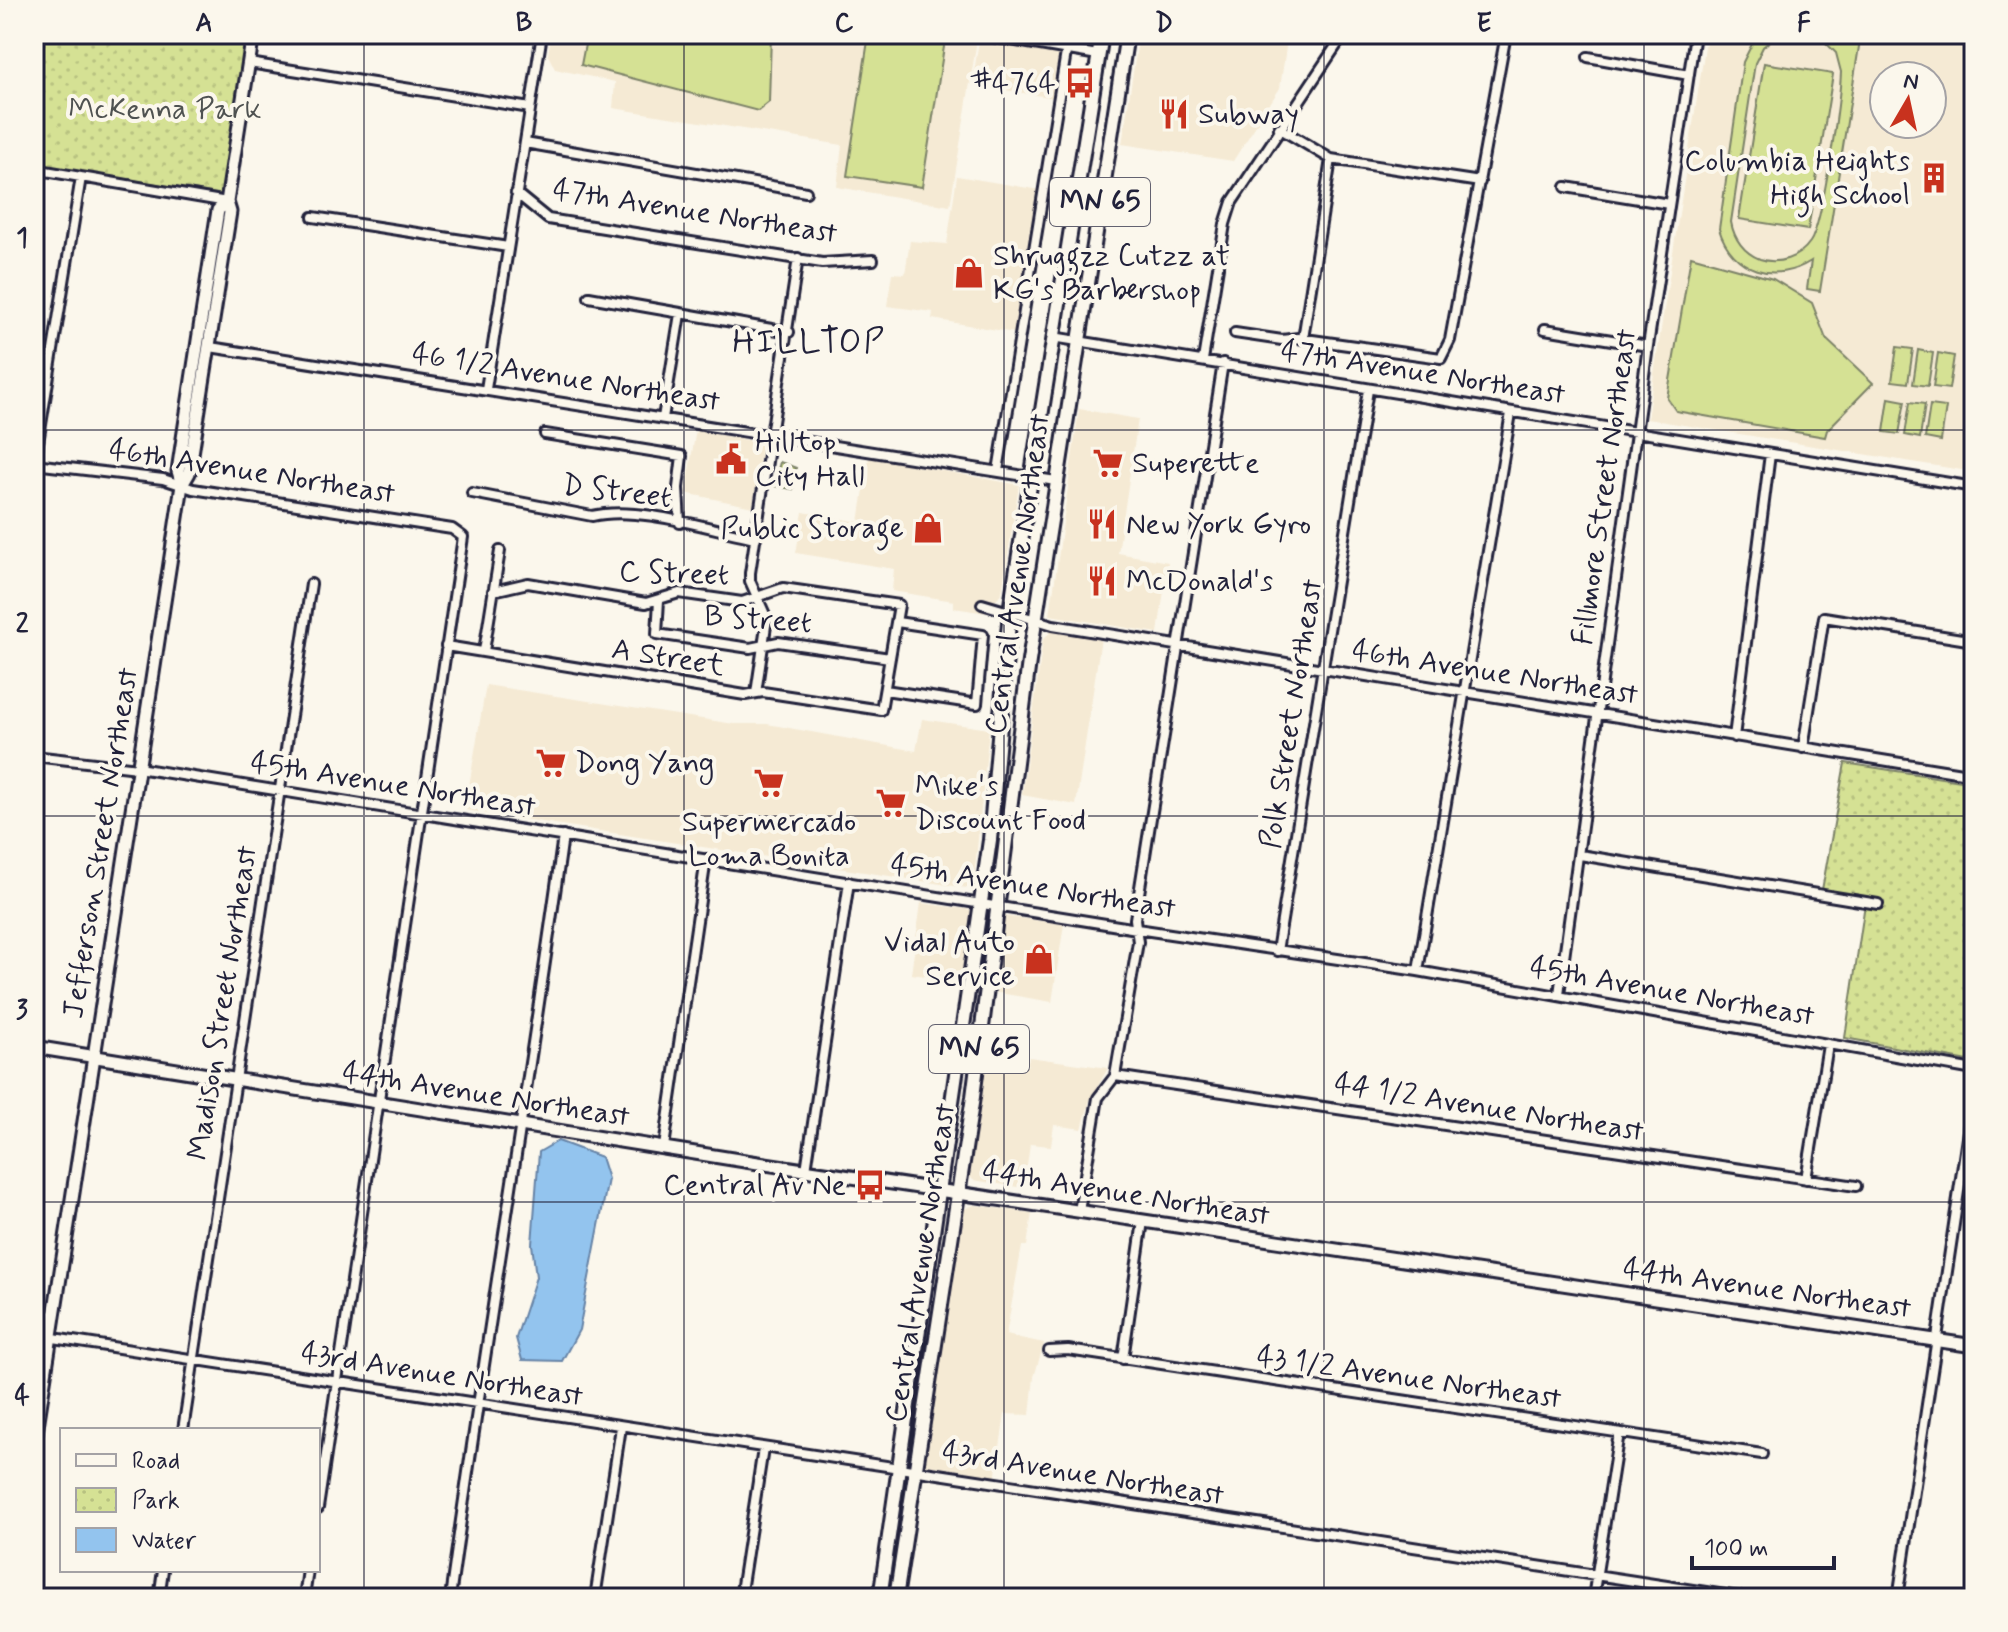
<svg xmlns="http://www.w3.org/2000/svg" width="2008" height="1632" font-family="Mynerve,sans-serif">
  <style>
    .built { fill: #f5ead4; fill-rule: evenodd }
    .green { fill: #d5e194; stroke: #7c8268; stroke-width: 2 }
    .park { fill: url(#park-dots); stroke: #7c8268; stroke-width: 2 }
    .water { fill: #93c4ee; stroke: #6683a6; stroke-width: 2 }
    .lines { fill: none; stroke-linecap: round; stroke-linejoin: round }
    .street-casing { stroke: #22223b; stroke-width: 14 }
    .secondary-casing { stroke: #22223b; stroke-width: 17 }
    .primary-casing { stroke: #22223b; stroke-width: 18 }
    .street { stroke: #fbf7ec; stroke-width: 8 }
    .secondary { stroke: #fbf7ec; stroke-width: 11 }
    .primary { stroke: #fbf7ec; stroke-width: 12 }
    .grid { fill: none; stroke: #22223b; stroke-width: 2; stroke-opacity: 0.55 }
    .labels { text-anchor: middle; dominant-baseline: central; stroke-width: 8; stroke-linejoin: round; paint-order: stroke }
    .shield { fill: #fbf7ec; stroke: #636270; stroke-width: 2 }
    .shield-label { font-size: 28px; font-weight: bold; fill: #22223b }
    .poi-label { font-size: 30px; fill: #22223b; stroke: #fbf7ec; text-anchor: start }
    .park-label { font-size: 30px; fill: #4f5251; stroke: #fbf7ec }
    .street-label { font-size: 30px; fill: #22223b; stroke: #fbf7ec }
    .quarter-label { font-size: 34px; letter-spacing: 2px; fill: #22223b; stroke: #fbf7ec }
    .neatline { fill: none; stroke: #22223b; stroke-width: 3 }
    .grid-label { font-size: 26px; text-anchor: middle; font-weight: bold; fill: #22223b }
  </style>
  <defs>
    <pattern id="park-dots" width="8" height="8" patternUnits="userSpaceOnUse" patternTransform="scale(2)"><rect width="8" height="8" fill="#d5e194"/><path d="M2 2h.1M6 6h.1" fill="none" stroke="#b7c180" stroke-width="1.8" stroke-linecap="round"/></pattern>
  </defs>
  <rect width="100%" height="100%" fill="#fbf7ec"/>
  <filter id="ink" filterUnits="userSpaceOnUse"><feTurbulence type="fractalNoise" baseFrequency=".0125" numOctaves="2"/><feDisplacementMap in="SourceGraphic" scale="16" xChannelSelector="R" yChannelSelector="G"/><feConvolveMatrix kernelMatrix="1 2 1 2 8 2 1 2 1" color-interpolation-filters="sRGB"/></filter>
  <g filter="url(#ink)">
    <path class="built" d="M551 34H978L950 206 837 187 842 145 613 108 615 82 555 69 548 55Z
      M980 34H1074L1055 98 972 85Z
      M1139 34H1288L1280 88 1233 161 1122 144Z
      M1707 34H1974V472L1647 419ZM1884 76H1932V124H1884Z
      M957 176 1040 190 1015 333 932 319 933 312 887 306 892 273 905 274 910 241 947 244Z
      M1079 409 1138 419 1118 553 1168 562 1158 633 1050 615Z
      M696 430 762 443 753 507 685 493Z
      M869 457 1019 485 1002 592 986 613 954 608V601L892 591 894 569 796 553 803 512 859 522Z
      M1053 630 1101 638 1076 805 1022 795 1043 639Z
      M486 685 734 724H767L916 751 922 719 989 729 973 889 465 810Z
      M921 903 973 910 962 981 911 974Z
      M1003 916 1064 924 1052 1002 993 992Z
      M1029 1057 1108 1068 1090 1100 1082 1129 1054 1125 1051 1146 1030 1144 1024 1188 973 1180 967 1173 983 1058 1027 1066Z
      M974 1205 1032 1213 1027 1246H1022L1006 1335 1044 1343 1034 1377 1030 1415 1005 1414 995 1480 925 1469 923 1462 961 1210Z"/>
    <path class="green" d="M587 34H771L769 102 758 111 581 65Z
      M869 34H946L922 187 847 176Z
      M1757 34H1778L1763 47 1755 63 1731 222C1734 239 1744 253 1760 259 1778 265 1799 258 1810 242 1823 224 1840 99 1841 72L1836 53 1817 34H1838L1843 39 1847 34H1861L1820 291 1807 289 1811 261C1775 284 1732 272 1719 229L1743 62Z
      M1764 63 1833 74 1808 230 1739 219Z
      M1691 256 1773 279 1812 303 1826 339 1873 383 1827 430 1825 437 1676 411 1667 398Z
      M1897 347 1913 349 1908 383 1892 381Z
      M1918 350 1933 353 1928 386 1913 384Z
      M1938 353 1954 356 1949 389 1933 387Z
      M1889 398 1905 401 1899 434 1884 432Z
      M1910 402 1925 404 1920 438 1905 435Z
      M1930 405 1946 407 1941 441 1925 438Z"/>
    <path class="park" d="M34 34H254L230 196 34 164Z
      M780 462 796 468 793 489 774 486Z
      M1845 763 1974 783V1062L1845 1038 1866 897 1822 890Z"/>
    <path class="water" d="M558 1141 601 1157 608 1179 579 1330 562 1361 522 1360 516 1338 536 1277 532 1244 539 1152Z"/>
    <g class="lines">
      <g class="street-casing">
        <path id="street" d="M993 37 1098 55
          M1588 57 1689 75
          M249 63 530 108
          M1279 128 1331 159 1480 182
          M525 143 806 192
          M34 169 227 202
          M1566 187 1669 204
          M516 193 548 219 822 263 873 260
          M313 217 508 247
          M589 297 789 332
          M1545 329 1648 346
          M1235 333 1282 340 1298 338 1441 358 1450 340 1506 34
          M1053 337 1974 487
          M1303 339 1331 159
          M210 347 1056 481
          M1203 360 1225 224 1232 202 1344 34
          M486 389 542 34
          M663 418 680 314
          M545 434 682 456 678 488 680 523
          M34 464 163 479 193 489 452 529 463 537 318 1508
          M34 468 81 177
          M998 471 1069 34
          M472 493 592 516C638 505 709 529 756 538
          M659 600 657 634 750 648 778 642 890 658
          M982 604 1053 625 1974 775
          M446 646 745 695 763 692 881 710 899 605 783 588 742 602 679 593 646 603 528 583 493 591
          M484 651 500 551
          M885 690 977 704 983 635 897 622
          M756 693 767 619 750 581V573L798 258
          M1734 737 1770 454
          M1803 748 1824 617 1974 641
          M34 756 138 768 1137 929 1418 971 1974 1070
          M1580 855 1878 904
          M1277 951 1368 390
          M1418 971 1511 413
          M1559 994 1648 346 1695 34
          M1115 1076 1856 1186
          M664 1147 706 859
          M806 1170 849 882
          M1806 1179 1828 1045
          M1079 1211 1098 1098 1115 1076 1138 942 1135 919 1223 363
          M34 1335 1745 1598
          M1049 1351 1068 1350 1762 1454
          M1123 1359 1143 1221
          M183 1430 311 584
          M159 1598 163 1570
          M304 1598 308 1570
          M450 1598C485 1344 528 1091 563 836
          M595 1598 621 1427
          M740 1598 763 1449
          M1593 1598 1619 1433
          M1898 1598 1974 1091"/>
      </g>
      <g class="secondary-casing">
        <path id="secondary" d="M182 485 178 471 218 210 227 202
          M34 1047 745 1161 1974 1346
          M34 1446 182 485 189 473 230 212 227 202 253 34"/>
      </g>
      <g class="primary-casing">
        <path id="primary" d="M880 1598 990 840 1010 611 1102 34
          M896 1598 973 1097 1029 661 1127 34"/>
      </g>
      <use href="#street" class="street"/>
      <use href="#secondary" class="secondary"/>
      <use href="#primary" class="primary"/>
    </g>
  </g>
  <path class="grid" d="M364 34V1598M684 34V1598M1004 34V1598M1324 34V1598M1644 34V1598M34 430H1974M34 816H1974M34 1202H1974"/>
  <defs>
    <g id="bus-bare" transform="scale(2.4)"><path d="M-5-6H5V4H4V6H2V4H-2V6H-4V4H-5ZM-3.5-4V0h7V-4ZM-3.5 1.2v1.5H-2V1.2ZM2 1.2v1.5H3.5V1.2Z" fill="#c8321e" stroke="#fbf7ec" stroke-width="2.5" paint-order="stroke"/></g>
    <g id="restaurant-bare" transform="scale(2.4)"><path d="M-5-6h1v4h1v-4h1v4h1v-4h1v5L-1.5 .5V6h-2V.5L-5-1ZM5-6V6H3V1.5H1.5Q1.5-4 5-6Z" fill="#c8321e" stroke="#fbf7ec" stroke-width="2.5" paint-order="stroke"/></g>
    <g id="building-bare" transform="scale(2.4)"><path d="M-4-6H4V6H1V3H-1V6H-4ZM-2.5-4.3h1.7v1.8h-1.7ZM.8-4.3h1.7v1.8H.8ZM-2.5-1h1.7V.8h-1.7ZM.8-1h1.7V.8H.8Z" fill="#c8321e" stroke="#fbf7ec" stroke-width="2.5" paint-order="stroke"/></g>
    <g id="shop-bare" transform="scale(2.4)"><path d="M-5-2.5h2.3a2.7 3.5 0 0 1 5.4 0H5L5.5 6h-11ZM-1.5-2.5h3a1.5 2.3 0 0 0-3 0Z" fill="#c8321e" stroke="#fbf7ec" stroke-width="2.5" paint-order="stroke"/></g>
    <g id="civic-bare" transform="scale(2.4)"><path d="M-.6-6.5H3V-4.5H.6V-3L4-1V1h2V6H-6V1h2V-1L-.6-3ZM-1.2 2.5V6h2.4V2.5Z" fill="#c8321e" stroke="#fbf7ec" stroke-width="2.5" paint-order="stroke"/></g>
    <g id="supermarket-bare" transform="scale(2.4)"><path d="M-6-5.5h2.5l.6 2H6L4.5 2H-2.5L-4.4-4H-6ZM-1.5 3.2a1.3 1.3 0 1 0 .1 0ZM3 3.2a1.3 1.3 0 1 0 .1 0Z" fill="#c8321e" stroke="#fbf7ec" stroke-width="2.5" paint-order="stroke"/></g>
  </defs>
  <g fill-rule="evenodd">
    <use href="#bus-bare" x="1080" y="83"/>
    <use href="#restaurant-bare" x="1174" y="114"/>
    <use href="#building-bare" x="1934" y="178"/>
    <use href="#shop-bare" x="969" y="273"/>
    <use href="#civic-bare" x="731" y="459"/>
    <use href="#supermarket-bare" x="1108" y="463"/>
    <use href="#restaurant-bare" x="1102" y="524"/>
    <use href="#shop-bare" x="928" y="528"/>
    <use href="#restaurant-bare" x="1102" y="581"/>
    <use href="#supermarket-bare" x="551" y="763"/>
    <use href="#supermarket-bare" x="769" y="783"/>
    <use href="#supermarket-bare" x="891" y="803"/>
    <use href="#shop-bare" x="1039" y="959"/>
    <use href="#bus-bare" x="870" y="1185"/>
  </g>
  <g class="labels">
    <g class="shield">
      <rect x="1050" y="178" width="100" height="48" rx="6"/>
      <rect x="929" y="1025" width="100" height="48" rx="6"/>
    </g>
    <g class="shield-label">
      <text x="1100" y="202">MN 65</text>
      <text x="979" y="1049">MN 65</text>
    </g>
    <g class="poi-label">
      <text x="1056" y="83" text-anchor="end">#4764</text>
      <text x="1198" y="114">Subway</text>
      <text x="1910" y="161" text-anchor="end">Columbia Heights<tspan x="1910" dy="34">High School</tspan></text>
      <text x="993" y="256">Shruggzz Cutzz at<tspan x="993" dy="34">KG's Barbershop</tspan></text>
      <text x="755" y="442">Hilltop<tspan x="755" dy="34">City Hall</tspan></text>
      <text x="1132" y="463">Superette</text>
      <text x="1126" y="524">New York Gyro</text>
      <text x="904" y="528" text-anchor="end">Public Storage</text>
      <text x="1126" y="581">McDonald's</text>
      <text x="575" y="763">Dong Yang</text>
      <text x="915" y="786">Mike's<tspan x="915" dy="34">Discount Food</tspan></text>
      <text x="769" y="822" text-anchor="middle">Supermercado<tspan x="769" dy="34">Loma Bonita</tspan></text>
      <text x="1015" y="942" text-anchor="end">Vidal Auto<tspan x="1015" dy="34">Service</tspan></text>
      <text x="846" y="1185" text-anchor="end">Central Av Ne</text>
    </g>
    <g class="park-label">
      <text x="165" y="109">McKenna Park</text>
    </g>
    <g class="street-label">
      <text transform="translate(695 212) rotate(9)">47th Avenue Northeast</text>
      <text transform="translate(1423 373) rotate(9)">47th Avenue Northeast</text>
      <text transform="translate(566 378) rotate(9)">46 1/2 Avenue Northeast</text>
      <text transform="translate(252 472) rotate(9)">46th Avenue Northeast</text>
      <text transform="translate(1605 487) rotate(-82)">Fillmore Street Northeast</text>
      <text transform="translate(617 492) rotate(7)">D Street</text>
      <text transform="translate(674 574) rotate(2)">C Street</text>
      <text transform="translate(1018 574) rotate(-82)">Central Avenue Northeast</text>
      <text transform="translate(758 620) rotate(4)">B Street</text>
      <text transform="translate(668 658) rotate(9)">A Street</text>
      <text transform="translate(1495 673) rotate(9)">46th Avenue Northeast</text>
      <text transform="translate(1292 714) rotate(-81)">Polk Street Northeast</text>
      <text transform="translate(393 785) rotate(9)">45th Avenue Northeast</text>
      <text transform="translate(101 843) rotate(-81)">Jefferson Street Northeast</text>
      <text transform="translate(1033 887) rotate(9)">45th Avenue Northeast</text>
      <text transform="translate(1672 992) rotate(10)">45th Avenue Northeast</text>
      <text transform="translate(223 1003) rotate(-81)">Madison Street Northeast</text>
      <text transform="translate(486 1095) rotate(9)">44th Avenue Northeast</text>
      <text transform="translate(1489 1108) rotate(9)">44 1/2 Avenue Northeast</text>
      <text transform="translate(1126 1194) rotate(9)">44th Avenue Northeast</text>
      <text transform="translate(921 1263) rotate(-81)">Central Avenue Northeast</text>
      <text transform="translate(1767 1289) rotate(8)">44th Avenue Northeast</text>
      <text transform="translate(442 1375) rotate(9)">43rd Avenue Northeast</text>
      <text transform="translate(1409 1378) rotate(8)">43 1/2 Avenue Northeast</text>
      <text transform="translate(1083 1474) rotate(9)">43rd Avenue Northeast</text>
    </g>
    <g class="quarter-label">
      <text x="809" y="342">HILLTOP</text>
    </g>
  </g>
  <rect width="2008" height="1632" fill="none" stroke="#fbf7ec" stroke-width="88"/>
  <rect x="60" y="1428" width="260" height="144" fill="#fbf7ec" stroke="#a4a2a5" stroke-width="2"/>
  <rect x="76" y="1454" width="40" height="12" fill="#fbf7ec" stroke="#a4a2a5" stroke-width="2"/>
  <text x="132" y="1468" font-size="24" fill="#22223b">Road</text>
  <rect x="76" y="1488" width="40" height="24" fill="url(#park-dots)" stroke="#a4a2a5" stroke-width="2"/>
  <text x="132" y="1508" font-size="24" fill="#22223b">Park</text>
  <rect x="76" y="1528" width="40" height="24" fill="#93c4ee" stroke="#a4a2a5" stroke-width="2"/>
  <text x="132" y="1548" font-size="24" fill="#22223b">Water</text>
  <g transform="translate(1908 100) rotate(9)"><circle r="38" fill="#fbf7ec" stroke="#a4a2a5" stroke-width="2"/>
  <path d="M0-6L14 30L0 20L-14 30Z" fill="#c8321e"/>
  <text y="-12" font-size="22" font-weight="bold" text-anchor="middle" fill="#22223b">N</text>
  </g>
  <path d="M1692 1556v12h142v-12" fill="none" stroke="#22223b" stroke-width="4"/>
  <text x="1704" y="1556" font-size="24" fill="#22223b" stroke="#fbf7ec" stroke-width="6" paint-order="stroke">100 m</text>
  <rect x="44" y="44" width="1920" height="1544" class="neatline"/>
  <g class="grid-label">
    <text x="204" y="31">A</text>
    <text x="524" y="31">B</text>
    <text x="844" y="31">C</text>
    <text x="1164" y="31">D</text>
    <text x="1484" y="31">E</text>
    <text x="1804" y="31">F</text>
    <text x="22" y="246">1</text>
    <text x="22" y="632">2</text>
    <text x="22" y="1018">3</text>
    <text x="22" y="1404">4</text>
  </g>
</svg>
